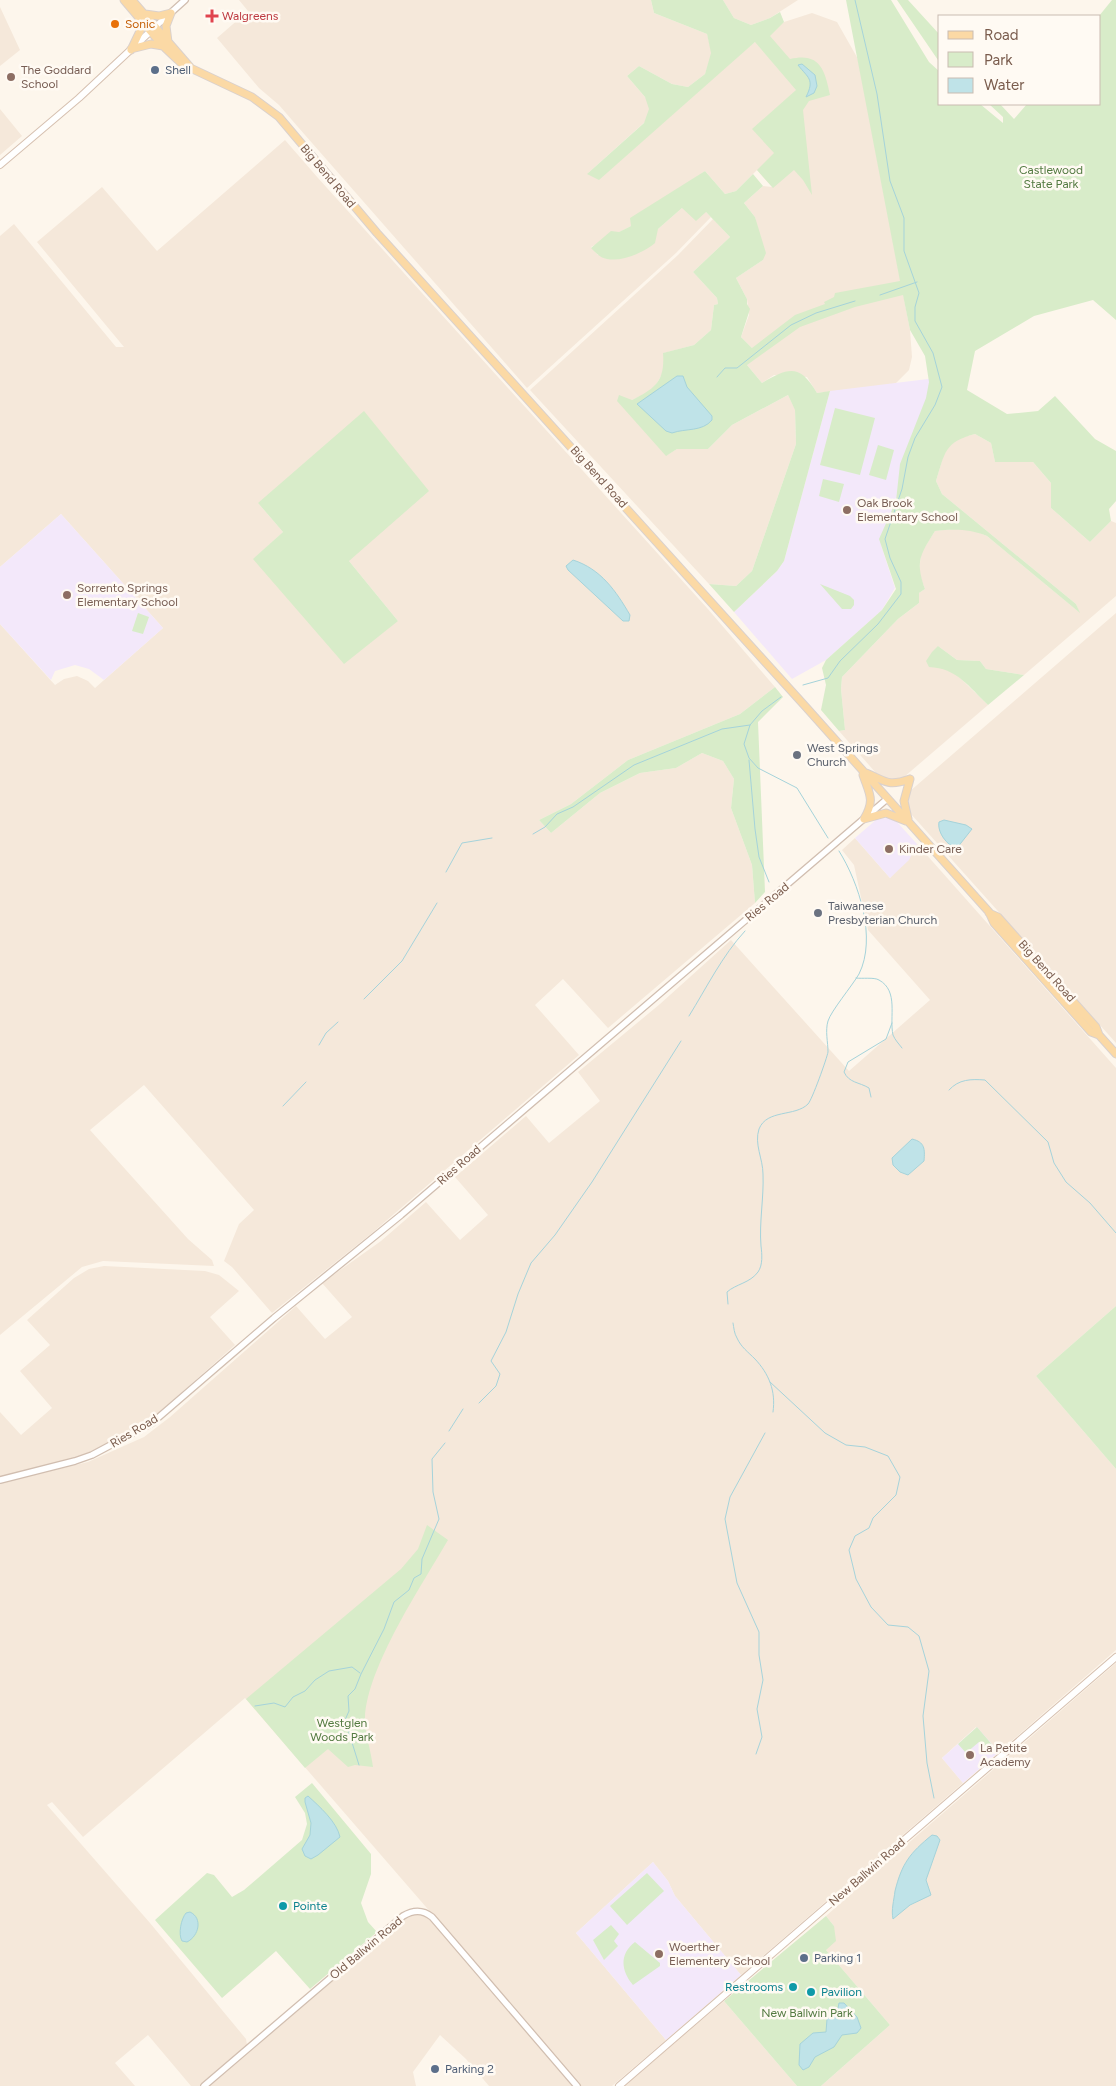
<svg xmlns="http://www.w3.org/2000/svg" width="1116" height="2086" font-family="Figtree,sans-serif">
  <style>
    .residential { fill: #f5e8da; fill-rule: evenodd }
    .education { fill: #f3e8fa }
    .green { fill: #d8ecc9 }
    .water { fill: #bfe3e8; stroke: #a5d3da }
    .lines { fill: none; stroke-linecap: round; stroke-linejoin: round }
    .stream { stroke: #a5d3da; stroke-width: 1 }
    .tertiary-casing { stroke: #d1beb0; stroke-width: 8 }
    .secondary-casing { stroke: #d6c0b0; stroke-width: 8 }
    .primary-casing { stroke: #dad1cd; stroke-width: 9 }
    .tertiary { stroke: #fff; stroke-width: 5.5 }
    .secondary { stroke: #fff; stroke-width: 6 }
    .primary { stroke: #fbd9a5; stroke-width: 7 }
    .health-dot { fill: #e0444e; stroke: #fffaf3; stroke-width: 2 }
    .food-dot { fill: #e8710a; stroke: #fffaf3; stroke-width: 2 }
    .service-dot { fill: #5c6f8a; stroke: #fffaf3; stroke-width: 2 }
    .education-dot { fill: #8d6e63; stroke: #fffaf3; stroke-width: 2 }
    .worship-dot { fill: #6b7280; stroke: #fffaf3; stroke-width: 2 }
    .culture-dot { fill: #0f9aa8; stroke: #fffaf3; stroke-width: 2 }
    .labels { text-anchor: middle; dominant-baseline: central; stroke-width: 5; stroke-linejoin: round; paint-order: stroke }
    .health-label { font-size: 12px; fill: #be3a42; stroke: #fffaf3; text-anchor: start }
    .food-label { font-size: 12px; fill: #c56008; stroke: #fffaf3; text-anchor: start }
    .education-label { font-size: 12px; fill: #785e54; stroke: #fffaf3; text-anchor: start }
    .service-label { font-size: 12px; fill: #4e5e75; stroke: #fffaf3; text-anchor: start }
    .park-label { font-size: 12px; fill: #537a41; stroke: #fffaf3 }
    .street-label { font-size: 12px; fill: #7a5c4d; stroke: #fffaf3 }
    .worship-label { font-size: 12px; fill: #5b616d; stroke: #fffaf3; text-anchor: start }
    .culture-label { font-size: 12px; fill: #0d838f; stroke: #fffaf3; text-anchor: start }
  </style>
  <rect width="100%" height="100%" fill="#fdf6ec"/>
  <path class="residential" d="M239 0H651L654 13 707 34 712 53 705 74 688 87 672 84 639 66 627 76 657 111 587 174 755 42 784 22 812 13 837 22 858 59 910 330 912 357 909 370 895 384 817 393 807 377 774 375 762 383 747 365 752 348 741 337 749 315 747 299 736 278 763 260 755 217 744 203 763 186 772 187 757 170 736 191 725 194 705 171 631 226 591 247 598 255 658 229 682 208 706 212 711 217 676 253 527 388 298 127 279 105 259 88 217 38 248 11Z
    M723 0H798L770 18 751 25 734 18Z
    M0 7 20 50 0 66Z
    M0 109 22 136 0 155Z
    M285 140 318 178 707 608 775 687 740 714 628 760 571 804 539 820 551 833 600 793 640 773 676 768 702 753 723 761 734 779 731 808 752 865 755 903 608 1028 563 979 535 1005 579 1055 372 1233 272 1313 232 1267 224 1261 239 1224 254 1210 144 1085 90 1130 188 1239 212 1260 214 1266 103 1261 82 1267 0 1335V624L55 685 64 679 77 676 88 681 95 688 163 628 61 514 0 567V236L14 224 116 347H124L37 242 102 187 157 251ZM258 503 349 561 398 621 254 559 283 532Z
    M713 219 730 237 693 272 717 298 718 304 714 305 711 330 694 345 664 353 665 369 653 390 632 400 667 455 677 449H708L732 425 788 395 795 409 796 444 752 571 736 586 709 584 530 390 678 255Z
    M975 434 991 443 995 462H1033L1051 483V508L1090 542 1111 521 1116 523V596L1024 675 986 669 980 661 957 660 938 646 943 667 957 675 988 705 904 777 889 780 876 773 839 731 845 730 841 689 842 677 898 619 919 603V593L925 589 919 573 921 553 935 531 954 529H970L987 536 1079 612 1076 604 942 494 936 481 945 450 959 438Z
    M1116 613V1043L911 814 907 803 909 792Z
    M855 838 890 878 914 850 917 844 1116 1068V1306L1036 1376 1116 1469V1650L999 1752 976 1727 942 1758 963 1783 741 1975 675 1896 668 1881 653 1862 576 1933 666 2040 612 2086H581L245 1698 83 1837 52 1802 47 1805 150 1923 246 2039 247 2045 199 2086H191L148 2035 115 2063 135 2086H0V1483L88 1462 144 1437 170 1417 296 1306 325 1339 352 1317 322 1283 381 1241 426 1202 460 1240 488 1215 455 1177 526 1116 549 1143 600 1101 578 1072 660 1004 731 940 849 1071 930 1000 868 930 854 865 842 850Z
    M104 1266 205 1271 219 1275 239 1291 210 1317 235 1345 154 1417 131 1432 79 1457 0 1477V1412L21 1435 52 1408 20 1371 50 1345 27 1320 74 1278 89 1269Z
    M1116 1663V2086H821L890 2025 826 1950 834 1926 826 1916 905 1846Z
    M413 1914 424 1915 431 1921 573 2086H489L466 2059 440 2035 413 2072 416 2086H209L407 1916Z
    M724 2001 797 2086H624Z"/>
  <path class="education" d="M936 378 912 474 881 545 895 588 882 610 826 660 792 679 734 612 777 571 784 561 830 391Z
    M61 514 163 628 104 680 89 669 75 665 55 671 51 680 0 624V567Z
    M888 818 897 822 917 844 909 860 890 878 855 838 877 819Z
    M977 1727 999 1752 963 1783 942 1758Z
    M653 1862 668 1881 675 1896 741 1975 666 2040 576 1933Z"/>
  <path class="green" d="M651 0H723L734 18 751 25 770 18 780 12 784 22 770 36 790 59C820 52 825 70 830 95L809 101 803 110 812 195 803 180 794 170 773 188 757 170 774 153 752 129 796 90 755 42 599 180 587 174 644 123 649 109 645 97 627 76 639 66 672 84 688 87 705 74 711 53 707 34 654 13Z
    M846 0H891L929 62 940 72V104H980L1003 123V117L989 104H1000L1014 119 1027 104H1100L1099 16 1112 0H1116V320L1093 300 1034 316 975 351 967 390 1007 414 1038 411 1055 396 1095 439 1116 451V501L1109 509 1111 521 1090 542 1051 508V483L1033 462H995L991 443 975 434C944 442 945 453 936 481L942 494 1076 604 1080 613 987 536C969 529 955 529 935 531 920 555 915 561 925 589L919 593V603L898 619 842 677 841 689 845 730 839 731 821 710 826 685 822 668 826 660 882 610 896 589 879 539 896 501 900 464 926 398 929 382 925 356 910 330 903 295 855 307 800 327 747 365 762 383C789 367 800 364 817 393L830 391 784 561 777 571 734 612 709 584 736 586 752 571 796 444 795 410 788 395 732 425 708 449H677L666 456 617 401 619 395 632 400C656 388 665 381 663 353L694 345 711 330 714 305 718 304 717 298 693 272 730 237 706 212 696 221 682 208 658 229 655 243C643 253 622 262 607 259 600 258 595 252 591 248L611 231 619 232 631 226 630 218 705 171 725 194 736 191 753 174 763 186 744 203 755 217 766 253 763 260 736 278 747 299V304L750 309 741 337 752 348 795 315 825 304 824 302 834 297 835 293 900 281Z
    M897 0H908L940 35V63Z
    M835 408 875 418 860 475 820 465Z
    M364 411 429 491 349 561 398 621 344 664 253 559 283 532 258 503Z
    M878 445 894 450 886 480 869 475Z
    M823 479 844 484 839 502 819 496Z
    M820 584 850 596 854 600V605L851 609H842Z
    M138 613 149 617 143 634 132 631Z
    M938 646 957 660 980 661 986 669 1024 675 988 705C969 687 957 668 929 667L926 661 932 652Z
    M775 687 783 697 758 722 765 892 755 903 752 865 731 808 734 779 723 761 702 753 676 768 640 773 600 793 551 833 539 820 571 804 628 760 740 714Z
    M1116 1306V1469L1036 1376Z
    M427 1525 448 1540C422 1585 367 1667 365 1718 365 1733 371 1751 373 1767L355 1765 348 1767 328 1749 305 1768 246 1699 401 1569 418 1549Z
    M977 1727 995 1748 988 1753 979 1742 966 1753 958 1744Z
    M312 1783 371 1854V1874L361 1903 368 1922 377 1932 310 1989 276 1951 222 1998 155 1920 207 1873 214 1875 232 1897 244 1890 302 1840 307 1824 305 1813 295 1797Z
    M647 1873 664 1891 627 1925 610 1906Z
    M826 1916 834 1926 836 1941 826 1950 890 2025 821 2086H797L724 2001Z
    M611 1925 619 1934 614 1941 618 1946 604 1960 593 1940Z
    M635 1942 660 1963V1966L633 1985C621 1971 619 1954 635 1942Z"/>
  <path class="water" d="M802 64 815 75 817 86 814 93 806 97C815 79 808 78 798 65Z
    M677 376H683L687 387 712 416V420C702 432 686 428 672 433L666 431 637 404Z
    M573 560C601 569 616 591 630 615L629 621H623L568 570 566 566Z
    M944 820 966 825 972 829 957 848C947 846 937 832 939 822Z
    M912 1139C925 1142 925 1149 924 1161L908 1175 900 1172 893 1165 892 1158Z
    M308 1796C319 1806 337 1822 340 1837L318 1855 311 1859 305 1856 302 1849 310 1835 311 1823 305 1802V1798Z
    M932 1835 937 1836 940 1840 926 1880 931 1895 910 1905 893 1919C891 1910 894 1900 895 1891 902 1863 910 1853 932 1835Z
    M190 1912C203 1918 199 1936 187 1942L182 1941C178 1934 181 1919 186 1913Z
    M839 2003H844L857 2017 861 2028 857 2033 842 2035 834 2047 815 2057 809 2067 803 2070 799 2065 800 2044 813 2033 826 2032 827 2019 837 2013Z"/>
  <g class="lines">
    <path class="stream" d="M880 295 917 282
      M717 377 725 368H737L791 325 816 313 855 301
      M803 685 828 678 840 661 878 624 901 594V582L890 558 885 539 902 489 908 457 915 438 935 405 942 387 933 353 915 321V307L919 293 904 251V218L890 181 877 94 855 0
      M781 697 762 711 750 725 744 744 749 758 758 768 797 788 828 838
      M749 760 755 829 759 857 769 882
      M533 834 545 827 557 814 573 807 634 765 722 729 750 725
      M446 872 462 843 492 838
      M856 978C862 979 874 977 879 980 899 991 889 1017 893 1035 895 1040 899 1044 902 1048
      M364 999 402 961 437 903
      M689 1016C707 987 722 956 745 931
      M319 1045 326 1033 338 1022
      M949 1090C959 1079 971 1079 985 1080L1048 1142 1054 1163 1066 1182 1090 1203 1116 1233
      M871 1097 869 1088C859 1082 849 1083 844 1072L848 1062 886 1039 892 1023
      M283 1106 306 1082
      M728 1304 727 1292C736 1284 750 1283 758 1272 763 1265 762 1254 761 1246 759 1222 764 1198 763 1174 763 1159 754 1144 759 1129 767 1109 795 1117 808 1104 812 1100 827 1058 828 1052 828 1042 825 1031 828 1021 831 1011 852 986 859 974 877 938 859 883 839 851
      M733 1323C734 1328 734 1333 737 1338 741 1347 748 1352 755 1359 769 1374 776 1391 773 1412
      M770 1382 825 1433 846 1445 865 1447 888 1456 900 1477 896 1495 873 1518 869 1528 855 1536 849 1550 856 1579 871 1607 888 1625 908 1627 919 1636 929 1671 923 1716 927 1763 934 1798
      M479 1403 496 1386 500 1374 491 1361 506 1332 518 1294 531 1263 555 1235 592 1182 681 1041
      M449 1431 463 1409
      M255 1706 274 1703 285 1707 293 1697 305 1691 315 1680 329 1671 352 1667 360 1673
      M756 1754 762 1737 757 1709 763 1680 759 1655V1632L737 1583 725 1519 730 1497 765 1433
      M359 1765 345 1720 349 1711 348 1696 355 1689 361 1674 384 1629 394 1602 409 1590 414 1578 421 1574 422 1559 439 1519 433 1492 432 1459 445 1443"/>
    <g class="tertiary-casing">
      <path id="tertiary" d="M155 27 185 0
        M0 1480 75 1461 92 1455 152 1423 274 1318 401 1215 887 799
        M204 2086 403 1916C413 1910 422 1909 432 1917L577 2086"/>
    </g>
    <g class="secondary-casing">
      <path id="secondary" d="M0 165 79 98 154 28
        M619 2086 1116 1657"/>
    </g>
    <g class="primary-casing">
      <path id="primary" d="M124 0 163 46 182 64 252 97 279 117 377 233 805 706 989 912 994 923 1091 1032 1099 1035 1116 1054
        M132 0 190 67
        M145 14 159 16 171 13
        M168 42 166 26 171 13
        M131 49 151 44 163 46
        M131 50 141 29 139 18
        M866 773C886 781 887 787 910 779
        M863 775C870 795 875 800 864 819
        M864 819 886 813 906 821
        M908 819 904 801 910 779
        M989 913 998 917 1096 1027 1099 1035"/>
    </g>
    <use href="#tertiary" class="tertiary"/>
    <use href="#secondary" class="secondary"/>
    <use href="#primary" class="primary"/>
  </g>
  <path class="health-dot" d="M209.5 8.5h5v5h5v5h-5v5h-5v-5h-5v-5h5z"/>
  <circle class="food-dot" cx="115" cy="24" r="5"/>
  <g class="service-dot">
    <circle cx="155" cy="70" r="5"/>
    <circle cx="804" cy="1958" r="5"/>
    <circle cx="435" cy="2069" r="5"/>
  </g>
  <g class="education-dot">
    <circle cx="11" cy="77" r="5"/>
    <circle cx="847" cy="510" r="5"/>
    <circle cx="67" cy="595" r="5"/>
    <circle cx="889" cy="849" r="5"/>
    <circle cx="970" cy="1755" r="5"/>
    <circle cx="659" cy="1954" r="5"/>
  </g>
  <g class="worship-dot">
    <circle cx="797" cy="755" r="5"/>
    <circle cx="818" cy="913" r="5"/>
  </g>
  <g class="culture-dot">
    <circle cx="283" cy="1906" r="5"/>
    <circle cx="793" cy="1987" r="5"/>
    <circle cx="811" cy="1992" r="5"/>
  </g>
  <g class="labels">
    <g class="health-label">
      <text x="222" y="16">Walgreens</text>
    </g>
    <g class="food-label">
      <text x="125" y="24">Sonic</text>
    </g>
    <g class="education-label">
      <text x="21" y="70">The Goddard<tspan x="21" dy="14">School</tspan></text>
      <text x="857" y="503">Oak Brook<tspan x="857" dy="14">Elementary School</tspan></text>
      <text x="77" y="588">Sorrento Springs<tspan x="77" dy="14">Elementary School</tspan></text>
      <text x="899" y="849">Kinder Care</text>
      <text x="980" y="1748">La Petite<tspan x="980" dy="14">Academy</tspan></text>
      <text x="669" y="1947">Woerther<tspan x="669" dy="14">Elementery School</tspan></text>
    </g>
    <g class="service-label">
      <text x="165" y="70">Shell</text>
      <text x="814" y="1958">Parking 1</text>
      <text x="445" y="2069">Parking 2</text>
    </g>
    <g class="park-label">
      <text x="1051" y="170">Castlewood<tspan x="1051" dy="14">State Park</tspan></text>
      <text x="342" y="1723">Westglen<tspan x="342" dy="14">Woods Park</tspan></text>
      <text x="807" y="2013">New Ballwin Park</text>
    </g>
    <g class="street-label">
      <text transform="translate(328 176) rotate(50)">Big Bend Road</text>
      <text transform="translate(599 477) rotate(48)">Big Bend Road</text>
      <text transform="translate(767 902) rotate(-40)">Ries Road</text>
      <text transform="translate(1047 971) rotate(48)">Big Bend Road</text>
      <text transform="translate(459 1165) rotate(-41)">Ries Road</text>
      <text transform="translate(134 1431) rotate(-31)">Ries Road</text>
      <text transform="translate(867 1872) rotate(-41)">New Ballwin Road</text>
      <text transform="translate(366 1948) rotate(-40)">Old Ballwin Road</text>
    </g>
    <g class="worship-label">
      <text x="807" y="748">West Springs<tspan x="807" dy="14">Church</tspan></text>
      <text x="828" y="906">Taiwanese<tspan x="828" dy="14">Presbyterian Church</tspan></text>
    </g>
    <g class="culture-label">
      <text x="293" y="1906">Pointe</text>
      <text x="783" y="1987" text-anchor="end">Restrooms</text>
      <text x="821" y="1992">Pavilion</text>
    </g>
  </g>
  <rect x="938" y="15" width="162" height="90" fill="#fffaf3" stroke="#cabbb1"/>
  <rect x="948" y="31" width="25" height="8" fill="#fbd9a5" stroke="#cabbb1"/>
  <text x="984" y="40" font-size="15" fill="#7a5c4d">Road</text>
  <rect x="948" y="52" width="25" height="15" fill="#d8ecc9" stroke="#cabbb1"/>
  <text x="984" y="65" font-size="15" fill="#7a5c4d">Park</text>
  <rect x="948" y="78" width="25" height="15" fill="#bfe3e8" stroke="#cabbb1"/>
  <text x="984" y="90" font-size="15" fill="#7a5c4d">Water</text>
</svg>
